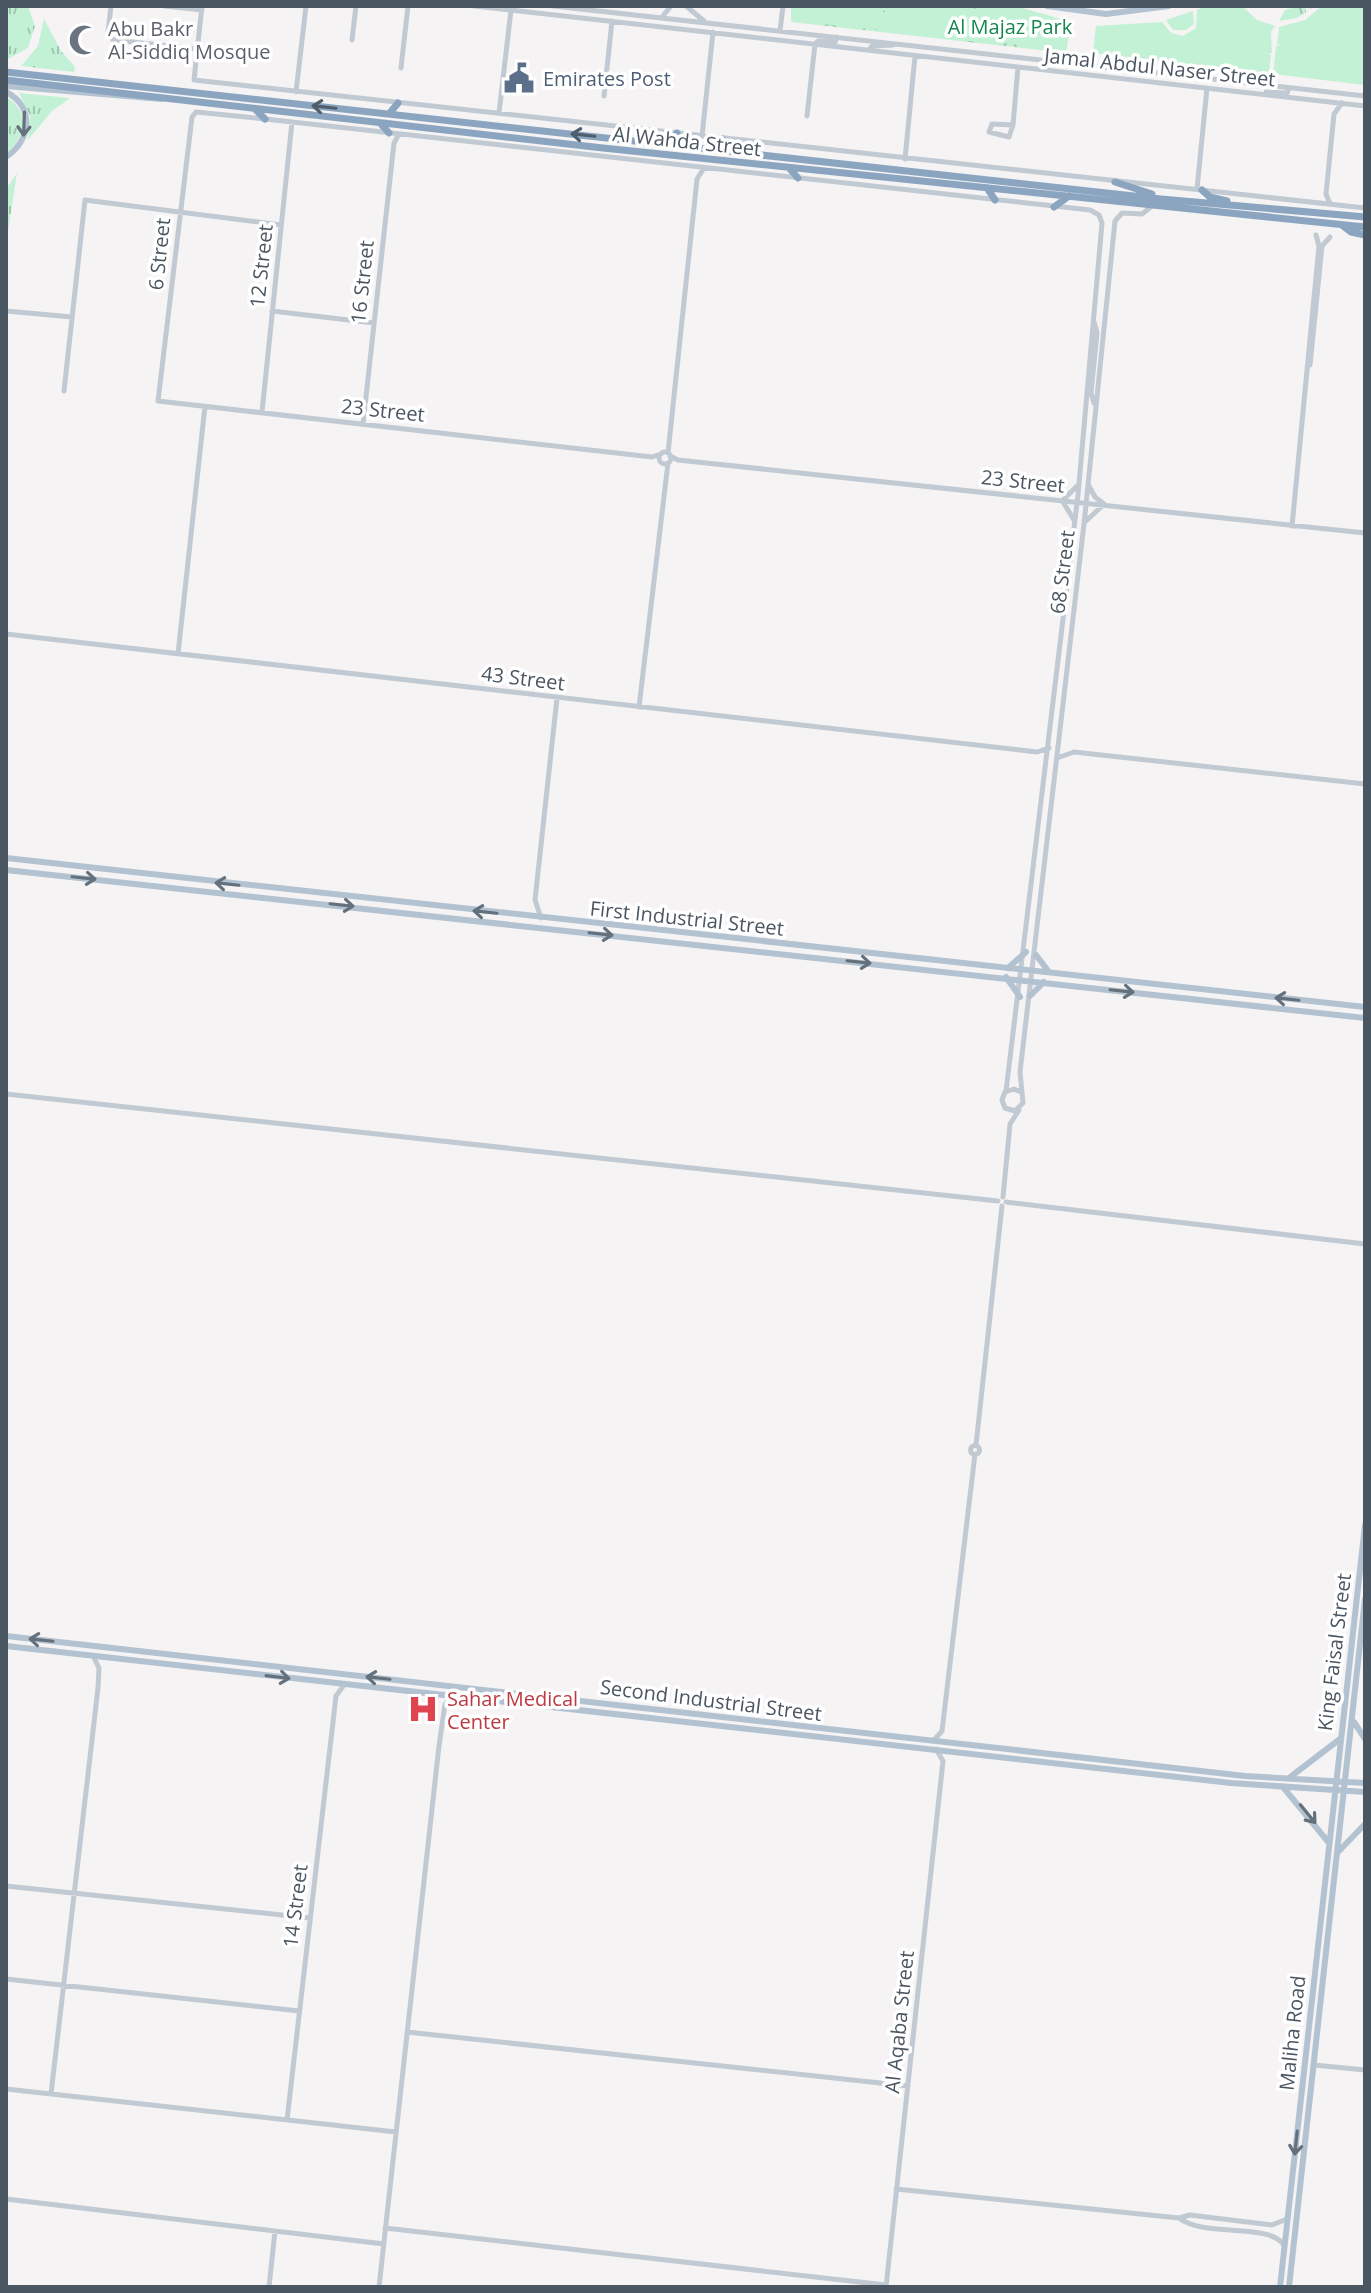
<svg xmlns="http://www.w3.org/2000/svg" width="1371" height="2293" font-family="'Open Sans',sans-serif">
  <style>
    .grass { fill: url(#grass-tufts) }
    .forest { fill: url(#forest-crowns) }
    .garden { fill: #c3f1d5 }
    .lines { fill: none; stroke-linecap: round; stroke-linejoin: round }
    .minor { stroke: #c1cad2; stroke-width: 5 }
    .major { stroke: #b3c2d1; stroke-width: 6 }
    .highway { stroke: #8ba5c1; stroke-width: 7 }
    .oneway { stroke: #505e6b }
    .oneway2 { stroke: #64717d }
    .labels { text-anchor: middle; dominant-baseline: central; stroke-width: 7; stroke-linejoin: round; paint-order: stroke }
    .park-label { font-size: 20px; fill: #17864f; stroke: #fff }
    .worship-label { font-size: 20px; fill: #5b616d; stroke: #fff; text-anchor: start }
    .street-label { font-size: 20px; fill: #4a5661; stroke: #fff }
    .service-label { font-size: 20px; fill: #4e5e75; stroke: #fff; text-anchor: start }
    .health-label { font-size: 20px; fill: #be3a42; stroke: #fff; text-anchor: start }
  </style>
  <defs>
    <pattern id="grass-tufts" width="24" height="20" patternUnits="userSpaceOnUse" patternTransform="scale(2)"><rect width="24" height="20" fill="#c3f1d5"/><path d="M3 7l-1-3M5 7V3M7 7l1-3M15 17l-1-3M17 17v-4M19 17l1-3" fill="none" stroke="#a0c6b0"/></pattern>
    <pattern id="forest-crowns" width="20" height="18" patternUnits="userSpaceOnUse" patternTransform="scale(2)"><rect width="20" height="18" fill="#c3f1d5"/><path d="M2 6a3 3 0 1 1 6 0M12 15a3 3 0 1 1 6 0" fill="none" stroke="#a0c6b0"/></pattern>
  </defs>
  <rect width="100%" height="100%" fill="#f5f3f3"/>
  <path class="grass" d="M6 6H28L35 26 28 48 6 60Z
    M1298 6 1305 7 1306 12 1311 8 1307 6H1315L1297 18 1279 21 1285 10Z
    M44 19 61 51 75 67 74 72 21 66 38 46Z
    M19 93 69 98V99L52 111 28 140 30 116Z
    M6 97C30 110 26 138 6 153Z
    M17 173 6 244V189Z"/>
  <path class="forest" d="M791 6H1016L1071 22 1066 53 791 22Z"/>
  <path class="garden" d="M792 6H887L886 11 870 10V17L876 18 877 14 886 17 884 30 859 28 860 17 854 16 852 27 792 21Z
    M892 6H973L972 11 974 8 988 15 1010 6 1068 23 1065 50 889 30Z
    M1207 6H1242L1257 20 1275 26 1271 32 1272 53 1268 54 1271 55 1269 73 1093 53 1096 26 1162 22 1171 33 1183 36 1196 28 1197 10Z
    M1322 6H1365V85L1273 74 1274 66H1278L1274 65 1276 46 1281 45 1277 44 1279 27 1305 20Z
    M1193 11 1194 24 1186 30H1173L1166 20Z"/>
  <g class="lines">
    <path class="minor" d="M111 6 108 32 113 40 198 49
      M164 6 202 10
      M202 6 194 80 1365 208
      M474 6 1365 106
      M553 6 1365 96
      M686 6 704 21
      M662 17 671 6
      M780 31 783 6
      M352 40 356 6
      M869 50 872 46 893 45
      M401 68 408 6
      M296 92 306 6
      M1266 92 1287 93 1289 88
      M604 96 612 21
      M499 113 511 10
      M807 116 815 44 818 41 835 42 837 37
      M1013 125 1009 137 989 132 992 124 1013 125 1018 67
      M702 136 713 32
      M905 159 915 56
      M1197 189 1207 88
      M1330 204 1326 194 1334 114 1342 103
      M6 311 72 317
      M272 311 374 323
      M1310 365 1322 246 1330 237
      M64 391 85 200 281 225
      M1094 403 1091 393 1097 333 1094 322
      M262 412 292 122
      M363 424 394 143 399 134
      M659 458a6 6 0 1 1 12 0a6 6 0 1 1-12 0Z
      M668 453 697 179 704 168
      M661 454 652 457 158 401 192 117 196 112 265 119 1090 210 1099 215 1102 223 1078 495 1006 1091
      M670 456 678 460 1365 533
      M1088 484 1095 497 1104 504
      M1062 501 1077 486
      M1063 502 1074 520
      M1086 521 1101 507
      M1292 526 1319 246 1316 235
      M6 634 1037 752 1049 748
      M178 654 205 406
      M639 707 668 463
      M1057 758 1074 752 1365 784
      M541 918 535 900 557 698
      M1021 1092 1014 1089 1005 1092 1002 1100 1005 1108 1015 1111 1023 1103 1020 1072 1084 524 1115 221 1122 213 1142 214 1152 206
      M6 1094 998 1201
      M1003 1197 1010 1124 1019 1110
      M1006 1202 1365 1244
      M976 1445 1002 1206
      M970.5 1450a4.5 4.5 0 1 1 9 0a4.5 4.5 0 1 1-9 0Z
      M934 1740 942 1731 975 1454
      M6 1886 310 1918
      M6 1979 299 2011
      M407 2032 908 2086
      M1314 2065 1365 2070
      M6 2089 396 2132
      M51 2094 98 1688 99 1668 93 1656
      M287 2120 336 1696 344 1685
      M896 2189 1179 2218 1190 2215 1272 2225 1287 2219
      M6 2199 384 2244
      M1179 2218C1205 2238 1268 2222 1284 2245
      M385 2228 886 2285
      M269 2287 275 2231
      M379 2287 439 1746 445 1704 454 1696
      M886 2287 943 1761 936 1749"/>
    <path class="major" d="M1047 6 1106 14 1169 6
      M6 86 162 99
      M6 92C35 106 31 141 6 157
      M6 858 1365 1007
      M6 870 1365 1018
      M1036 955 1049 972
      M1008 968 1026 952
      M1006 977 1020 997
      M1030 996 1044 982
      M6 1636 1245 1776 1365 1783
      M6 1646 1231 1783 1365 1792
      M1354 1722 1365 1739
      M1289 1778 1340 1739
      M1283 1787 1329 1843
      M1338 1852 1365 1824
      M1280 2287 1365 1525
      M1289 2287 1365 1599"/>
    <path class="highway" d="M6 72 1161 199 1365 217
      M6 80 603 148 1365 227
      M255 109 265 119
      M389 114 398 103
      M380 123 389 133
      M722 139 736 152
      M663 144 677 133
      M789 168 798 178
      M1115 182 1152 194
      M987 188 995 200
      M1202 190 1210 197 1227 201
      M1054 207 1069 196
      M1343 226 1351 232 1365 235"/>
  </g>
  <defs><path id="oneway-shaft" d="M-6 0H5M1.5-3L5.5 0L1.5 3" fill="none" stroke-width="1.6" stroke-linecap="round" stroke-linejoin="round" transform="scale(2)"/></defs>
  <g class="oneway">
    <use href="#oneway-shaft" transform="translate(324 107) rotate(-174)"/>
    <use href="#oneway-shaft" transform="translate(583 135) rotate(-174)"/>
  </g>
  <g class="oneway2">
    <use href="#oneway-shaft" transform="translate(24 124) rotate(92)"/>
    <use href="#oneway-shaft" transform="translate(84 878) rotate(6)"/>
    <use href="#oneway-shaft" transform="translate(227 884) rotate(-174)"/>
    <use href="#oneway-shaft" transform="translate(342 905) rotate(6)"/>
    <use href="#oneway-shaft" transform="translate(485 912) rotate(-174)"/>
    <use href="#oneway-shaft" transform="translate(601 934) rotate(6)"/>
    <use href="#oneway-shaft" transform="translate(859 962) rotate(6)"/>
    <use href="#oneway-shaft" transform="translate(1122 991) rotate(6)"/>
    <use href="#oneway-shaft" transform="translate(1287 999) rotate(-174)"/>
    <use href="#oneway-shaft" transform="translate(41 1640) rotate(-174)"/>
    <use href="#oneway-shaft" transform="translate(278 1677) rotate(7)"/>
    <use href="#oneway-shaft" transform="translate(378 1678) rotate(-174)"/>
    <use href="#oneway-shaft" transform="translate(1308 1814) rotate(51)"/>
    <use href="#oneway-shaft" transform="translate(1296 2143) rotate(96)"/>
  </g>
  <defs>
    <g id="mosque-bare" transform="scale(2.4)"><path d="M3.5-4.9A6 6 0 1 0 3.5 4.9A5 5 0 1 1 3.5-4.9Z" fill="#6b7280" stroke="#fff" stroke-width="2.5" paint-order="stroke"/></g>
    <g id="civic-bare" transform="scale(2.4)"><path d="M-.6-6.5H3V-4.5H.6V-3L4-1V1h2V6H-6V1h2V-1L-.6-3ZM-1.2 2.5V6h2.4V2.5Z" fill="#5c6f8a" stroke="#fff" stroke-width="2.5" paint-order="stroke"/></g>
    <g id="hospital-bare" transform="scale(2.4)"><path d="M-5-5h3v3.5h4V-5h3V5h-3V1.5h-4V5h-3Z" fill="#e0444e" stroke="#fff" stroke-width="2.5" paint-order="stroke"/></g>
  </defs>
  <g fill-rule="evenodd">
    <use href="#mosque-bare" x="84" y="40"/>
    <use href="#civic-bare" x="519" y="78"/>
    <use href="#hospital-bare" x="423" y="1709"/>
  </g>
  <g class="labels">
    <g class="park-label">
      <text x="1010" y="26">Al Majaz Park</text>
    </g>
    <g class="worship-label">
      <text x="108" y="28">Abu Bakr<tspan x="108" dy="23">Al-Siddiq Mosque</tspan></text>
    </g>
    <g class="street-label">
      <text transform="translate(1160 67) rotate(6)">Jamal Abdul Naser Street</text>
      <text transform="translate(687 141) rotate(6)">Al Wahda Street</text>
      <text transform="translate(159 254) rotate(-84)">6 Street</text>
      <text transform="translate(261 266) rotate(-84)">12 Street</text>
      <text transform="translate(362 282) rotate(-84)">16 Street</text>
      <text transform="translate(383 410) rotate(6)">23 Street</text>
      <text transform="translate(1023 481) rotate(6)">23 Street</text>
      <text transform="translate(1062 572) rotate(-83)">68 Street</text>
      <text transform="translate(523 678) rotate(7)">43 Street</text>
      <text transform="translate(687 918) rotate(6)">First Industrial Street</text>
      <text transform="translate(1334 1652) rotate(-83)">King Faisal Street</text>
      <text transform="translate(711 1700) rotate(7)">Second Industrial Street</text>
      <text transform="translate(295 1906) rotate(-83)">14 Street</text>
      <text transform="translate(899 2022) rotate(-84)">Al Aqaba Street</text>
      <text transform="translate(1292 2033) rotate(-84)">Maliha Road</text>
    </g>
    <g class="service-label">
      <text x="543" y="78">Emirates Post</text>
    </g>
    <g class="health-label">
      <text x="447" y="1698">Sahar Medical<tspan x="447" dy="23">Center</tspan></text>
    </g>
  </g>
  <rect width="1371" height="2293" fill="none" stroke="#4a5661" stroke-width="16"/>
</svg>
